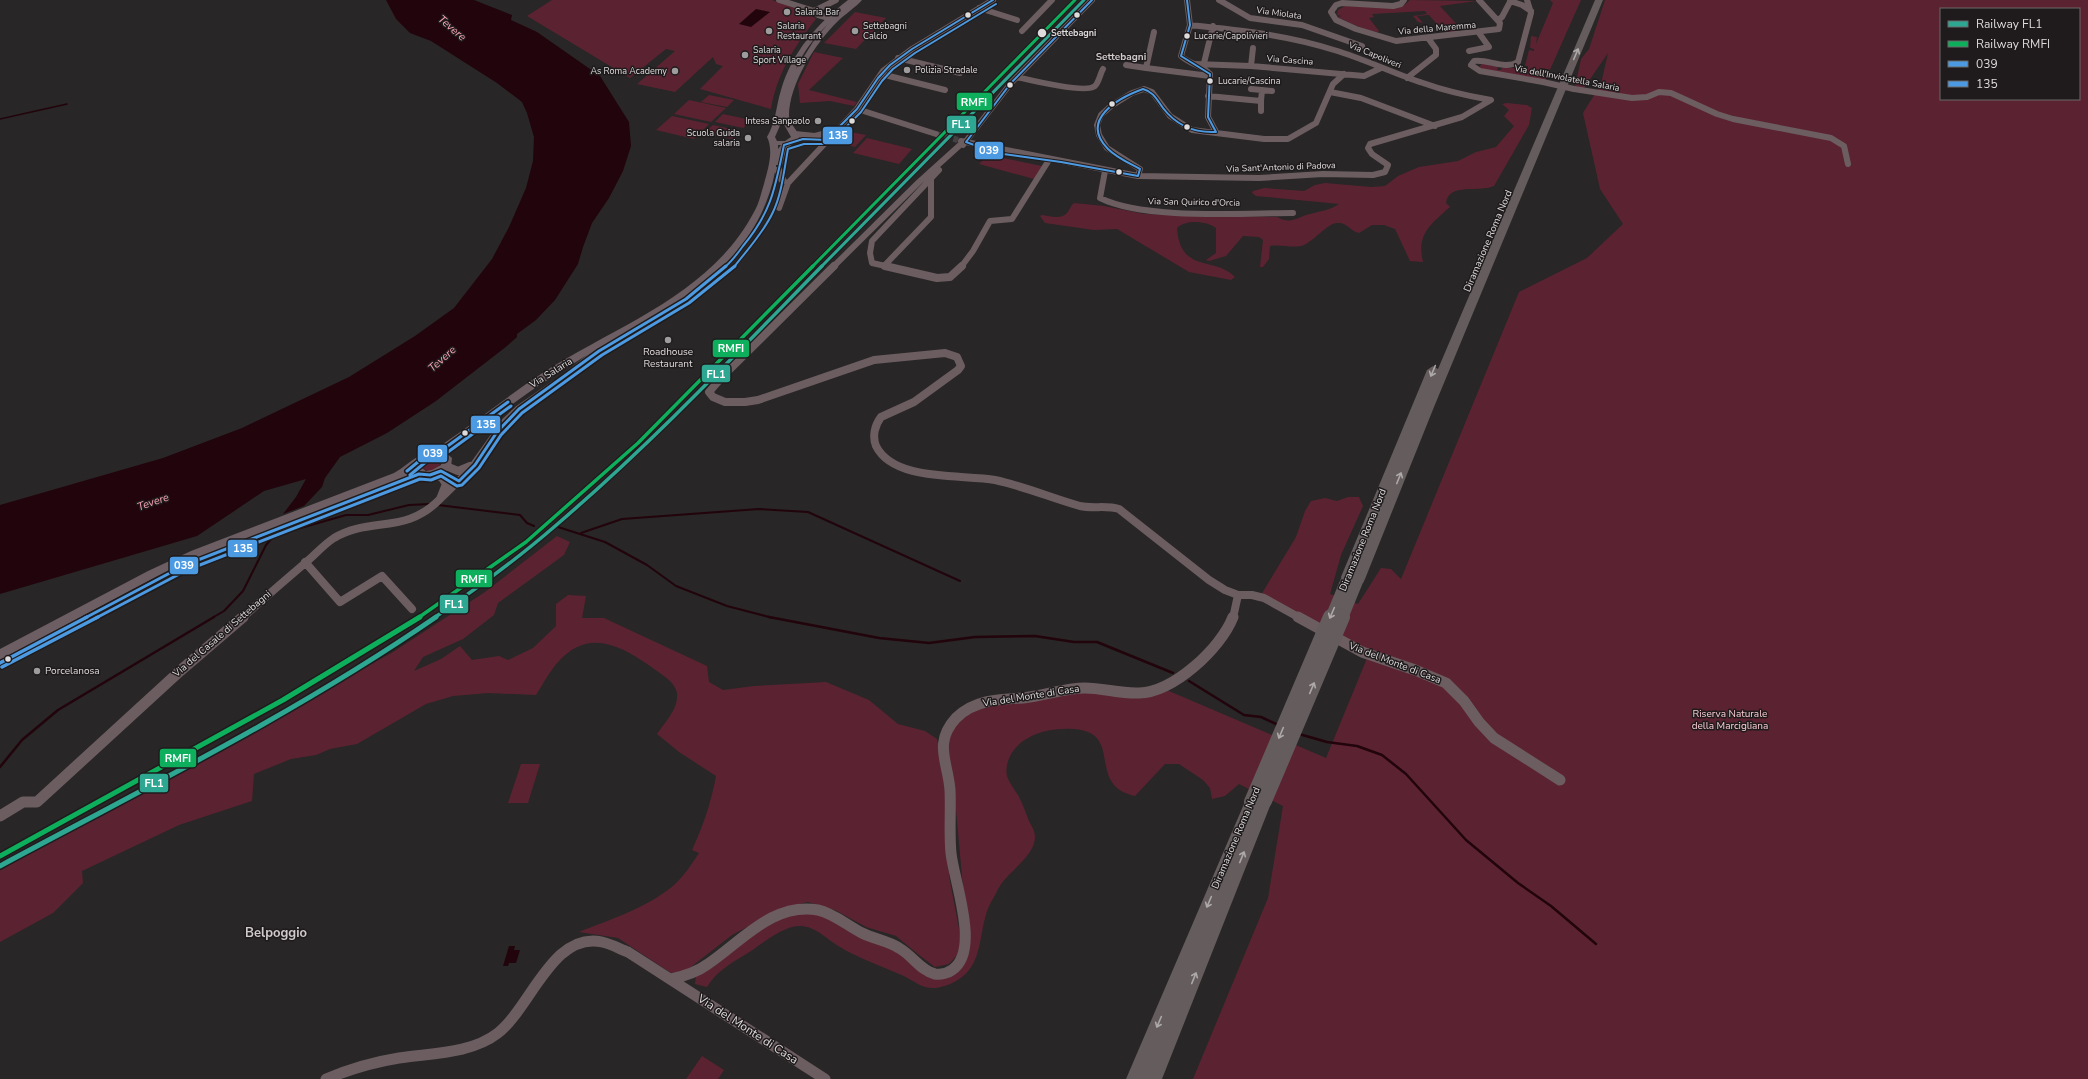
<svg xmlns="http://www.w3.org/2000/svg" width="2088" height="1079" font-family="'Nunito Sans',sans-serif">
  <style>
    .green { fill: #5b2332; fill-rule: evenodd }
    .water { fill: #22040c }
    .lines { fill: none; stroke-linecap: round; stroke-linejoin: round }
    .stream-far2 { stroke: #22040c; stroke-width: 1.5 }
    .stream-far1 { stroke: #22040c; stroke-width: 2 }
    .stream { stroke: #22040c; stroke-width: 2.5 }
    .minor-tunnel { stroke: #434141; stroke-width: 6; stroke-dasharray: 6 3; stroke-linecap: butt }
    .minor-far2 { stroke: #6c5d61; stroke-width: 6 }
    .minor-far1 { stroke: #6c5d61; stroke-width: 8 }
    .minor { stroke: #6c5d61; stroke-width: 11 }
    .major { fill: #6c5e62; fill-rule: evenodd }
    .highway { fill: #645c5d; fill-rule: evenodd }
    .minor-bridge { stroke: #6c5d61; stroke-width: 6 }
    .highway-bridge-far1 { stroke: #645c5d; stroke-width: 12 }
    .highway-bridge { stroke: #645c5d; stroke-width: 16 }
    .bus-1-far2-casing { stroke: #1f1b1c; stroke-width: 4 }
    .bus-1-far1-casing { stroke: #1f1b1c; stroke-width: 6 }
    .bus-1-casing { stroke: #1f1b1c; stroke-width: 6 }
    .bus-2-far2-casing { stroke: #1f1b1c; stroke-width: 4 }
    .bus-2-far1-casing { stroke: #1f1b1c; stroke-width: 6 }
    .bus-2-casing { stroke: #1f1b1c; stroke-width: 6 }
    .bus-1-far2 { stroke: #4c9ae2; stroke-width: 2 }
    .bus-1-far1 { stroke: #4c9ae2; stroke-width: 3 }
    .bus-1 { stroke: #4c9ae2; stroke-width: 3.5 }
    .bus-2-far2 { stroke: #4c9ae2; stroke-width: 2 }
    .bus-2-far1 { stroke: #4c9ae2; stroke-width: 3 }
    .bus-2 { stroke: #4c9ae2; stroke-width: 3.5 }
    .rail-1-far2-casing { stroke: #1f1b1c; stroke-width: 5 }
    .rail-1-far1-casing { stroke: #1f1b1c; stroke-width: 6 }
    .rail-1-casing { stroke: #1f1b1c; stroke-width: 8 }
    .rail-2-far2-casing { stroke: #1f1b1c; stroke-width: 5 }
    .rail-2-far1-casing { stroke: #1f1b1c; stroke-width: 6 }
    .rail-2-casing { stroke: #1f1b1c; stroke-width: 8 }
    .rail-1-far2 { stroke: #2da692; stroke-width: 3 }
    .rail-1-far1 { stroke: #2da692; stroke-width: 3.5 }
    .rail-1 { stroke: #2da692; stroke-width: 5 }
    .rail-2-far2 { stroke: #0daf5c; stroke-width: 3 }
    .rail-2-far1 { stroke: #0daf5c; stroke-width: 3.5 }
    .rail-2 { stroke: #0daf5c; stroke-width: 5 }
    .oneway { stroke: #ada8a9 }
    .poi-dot { fill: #9e9c9c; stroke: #1f1b1c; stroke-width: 1.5 }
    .bus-dot { fill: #dedbdc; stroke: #1f1b1c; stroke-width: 1.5 }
    .labels { text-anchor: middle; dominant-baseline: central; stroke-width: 3; stroke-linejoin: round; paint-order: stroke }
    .far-poi-label { font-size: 9px; fill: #dedbdc; stroke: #1f1b1c; text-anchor: start }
    .far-street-label { font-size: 9px; fill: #dedbdc; stroke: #1f1b1c }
    .far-stop-label { font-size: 9px; font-weight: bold; fill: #dedbdc; stroke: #1f1b1c; text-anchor: start }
    .bus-label { font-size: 9px; fill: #dedbdc; stroke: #1f1b1c; text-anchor: start }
    .far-quarter-label { font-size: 10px; font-weight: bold; fill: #d0cacb; stroke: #1f1b1c }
    .street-label { font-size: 10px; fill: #dedbdc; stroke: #1f1b1c }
    .poi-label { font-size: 10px; fill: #dedbdc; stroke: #1f1b1c }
    .park-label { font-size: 10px; fill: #fccdd5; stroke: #1f1b1c }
    .water-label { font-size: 11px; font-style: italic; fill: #fca4b6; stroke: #1f1b1c }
    .near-street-label { font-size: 12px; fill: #dedbdc; stroke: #1f1b1c }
    .near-neighbourhood-label { font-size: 13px; font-weight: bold; fill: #d0cacb; stroke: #1f1b1c }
    .line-badge { stroke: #1f1b1c; stroke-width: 1.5 }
    .badge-label { font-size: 11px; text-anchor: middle; font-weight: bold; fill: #fff }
  </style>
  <rect width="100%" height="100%" fill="#282626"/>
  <path class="green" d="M552 0H772L809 13 816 19C794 47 777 74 771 109L700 89 723 66 716 64 713 57 675 92 637 84 675 51 666 49 630 78 527 16Z
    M1410 0 1477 1 1440 6 1461 29 1455 30 1456 33 1443 31 1429 15 1417 16 1423 23 1418 22 1413 16 1427 14 1425 11 1372 14 1374 17 1369 18 1379 31 1378 32 1368 31 1337 17 1342 16 1337 15 1338 10 1345 6 1402 7Z
    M1550 0H1581L1545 81 1479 68 1482 63 1498 67 1497 70H1501L1502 68H1528V66H1525L1529 50 1534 51V49L1530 48 1531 36 1537 37 1536 44 1553 3Z
    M1605 0H2088V1079H1193L1268 898 1283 806 1239 784 1225 796 1212 799 1210 788 1203 780 1179 764H1165L1135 796C1085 785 1125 733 1074 729 1055 728 1038 731 1023 741 1013 748 1004 763 1007 776 1009 783 1016 791 1019 797 1023 805 1026 813 1029 821 1032 826 1035 832 1035 837 1035 855 1011 870 1002 883 998 888 995 896 991 902 977 928 986 965 956 981 947 986 935 990 925 987 916 984 908 977 899 974 879 965 858 958 840 947 828 940 814 925 799 926 782 927 764 942 751 951 735 961 717 970 707 987L695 984 696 976 763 927 793 912 813 911 888 945 922 971 951 974 967 931 953 777 945 743 952 728 975 707 1097 691 1134 696 1169 691 1326 758 1370 651 1261 595 1296 537 1305 511 1311 501 1325 498 1337 501 1348 497H1359L1363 506 1341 555 1330 594 1358 604 1381 568 1391 569 1401 579 1519 292 1587 258 1623 224 1600 189 1583 113 1601 84 1608 53 1584 88 1575 87 1581 59 1589 49ZM1941 9H2079V99H1941Z
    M855 12 886 18 856 49 824 43Z
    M814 52 843 58 809 90 857 102 854 106 830 101 800 103 798 84Z
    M709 95 734 100 727 107 701 102Z
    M689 100 726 108 711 122 674 114Z
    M1507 103 1527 105 1532 108 1529 125 1494 186C1478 193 1449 182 1446 203L1450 207C1431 224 1416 234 1423 262L1410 261 1395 229 1384 225H1372L1359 233C1350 231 1347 222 1337 223 1328 223 1315 240 1304 245 1294 249 1282 244 1270 246L1269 259 1263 267H1260L1263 240 1259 237 1243 236 1226 256 1209 261 1206 260 1216 253V228C1207 221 1186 219 1177 228 1180 274 1215 256 1235 277L1231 280 1189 272 1117 229 1094 230 1045 223 1040 216 1042 215C1050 216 1060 220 1067 213 1070 210 1070 206 1074 203L1104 206 1144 214 1277 217C1291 225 1297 217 1310 214 1321 211 1330 210 1339 204L1256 196 1252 193 1253 191 1264 188 1304 191 1315 185 1325 183 1371 187 1385 186 1398 176 1419 167 1458 161 1476 152 1496 147 1514 126 1504 116 1509 110 1502 104Z
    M723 114 751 120 743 128 715 122Z
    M672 116 709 124 694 139 656 130Z
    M713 125 741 131 733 139 704 133Z
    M845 131 866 135 855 147 834 141Z
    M867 138 912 149 899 164 853 153Z
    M988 155 1042 166 1034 179 979 164Z
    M438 457 442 461 437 469 428 471 421 468C422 458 431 458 438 457Z
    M557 536 570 542 564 555 498 603 494 615 463 639 423 657 414 671 441 659 460 646 472 660 499 656 508 660 533 648 556 626V604L568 595 586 596 582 618H604L707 666 709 682 723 690 754 686 826 682 869 700 898 724 925 731 937 739 947 788 949 876 961 939 959 953 949 964 935 967 919 955 896 936 866 927 835 910 808 902 783 908 732 935 687 970 671 973 618 938 579 932C611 919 647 908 674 885 684 876 691 865 699 853L692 850C703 826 711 803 716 776L679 752 657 734C665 722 679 708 677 693 675 681 659 673 650 666 620 645 588 628 558 662 550 671 543 684 536 695L488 693 453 696 426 704 357 744 330 749 316 755 291 759 254 774 252 801 179 825 82 871 83 883 53 913 0 942V870L393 652 485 592Z
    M521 764H540L528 803H508Z
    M702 1056 724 1070 718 1079H686Z"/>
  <path class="water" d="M386 0H474L512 15 511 20 537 32 600 76 629 122 631 146 623 171 609 198 592 223 583 247 578 264 555 300 536 320 517 334V337L507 346 436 401 387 433 340 457 325 478 322 487 304 506 283 514 296 497 306 479 264 491 197 536 0 594V505L163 458 242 428 349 377 415 336 454 308 492 259 509 227 526 188 533 161 534 137 527 113 522 102 497 83 431 41 410 33 396 19Z
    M756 9 770 12 751 27 739 24Z
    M509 946H515L514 950H520L516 963H509L508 966H503Z"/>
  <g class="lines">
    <path class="stream-far2" d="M0 119 67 104"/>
    <path class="stream-far1" d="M438 505 520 515 527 523 534 526
      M558 527 605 542 647 565 676 586 727 606 773 618
      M581 533 622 519 759 509 808 512 960 581
      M276 535 346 515H368L409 505 430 504
      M212 618 224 611 243 591 266 545 285 523"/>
    <path class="stream" d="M769 617 879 638 929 643 975 637 1035 636 1074 642H1097L1173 673
      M1189 681 1244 715 1261 717 1278 725
      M1299 734 1327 742 1357 746 1382 755 1406 774 1466 840 1518 883 1551 906 1596 944
      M0 767 22 740 58 710 214 617"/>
    <path class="minor-tunnel" d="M936 134 958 140"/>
    <path class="minor-far2" d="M779 0 814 11
      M1187 0 1190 25 1181 56C1189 64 1202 65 1210 74L1208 117 1216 132
      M1219 0 1250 18 1302 25 1362 46
      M1404 0 1401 4 1393 6 1342 3 1336 5 1331 12 1336 20 1356 29 1396 41 1499 29 1500 23 1479 0
      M1527 0 1531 13 1518 62C1504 70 1489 59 1474 61L1471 65 1480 71 1543 82
      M1510 1 1522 5 1531 11
      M979 8 1017 20
      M829 18 818 15 814 11 836 0
      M1498 20 1502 17 1511 0
      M1022 31 1052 0
      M1154 32 1146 68 1210 76
      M1469 51 1489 47 1479 33
      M898 58 960 73
      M1204 63 1213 26
      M1195 64 1251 66 1364 76 1381 68
      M1126 65 1146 68
      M1251 66 1253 48
      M881 74 945 90
      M1017 77C1030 80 1086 94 1095 86 1099 82 1100 74 1103 69
      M1407 78 1436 55V49L1428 38
      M1251 89 1272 91
      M1574 89 1632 98 1647 97 1659 92 1671 93 1717 114 1733 119 1831 138 1844 146 1848 164
      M1330 92 1361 98 1435 126
      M1208 96 1261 101 1262 90
      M1261 101V111
      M857 109 936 134
      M795 134 815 136 834 131
      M961 141 1138 176 1259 178 1323 174 1373 175 1385 172 1388 165 1372 154 1368 148 1370 144 1462 117 1491 100C1468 96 1445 91 1423 83 1393 73 1364 59 1334 50 1287 35 1239 30 1190 25
      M963 145 1011 83 1092 0
      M1105 171 1100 198C1144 220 1242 213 1293 213
      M1138 176 1140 169 1107 148 1099 135 1097 125 1101 115 1111 106 1132 93 1144 89 1152 92 1170 116 1192 130 1264 139H1288L1316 123 1333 84 1344 74
      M779 208 788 183 857 109 883 71 912 49 993 0
      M884 266 931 217V180
      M833 267 919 182 960 145 966 142
      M890 267 872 263 870 253 872 241 939 170
      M961 267 973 251 990 221 1012 219 1049 160"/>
    <path class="minor-far1" d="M834 266 722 377 709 392 713 397 725 402H745L758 400 874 360 945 353 957 357 961 366 958 370 914 402 881 417C875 425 872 436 876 446 894 482 962 474 995 480 1024 486 1051 498 1080 506 1093 509 1106 505 1119 509L1209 580 1225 590 1238 595H1252L1264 598 1300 618
      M885 266 937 278 950 277 962 266
      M446 466 458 471 470 466
      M434 474 442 478 446 484 440 499 471 469 504 423 519 409 555 384
      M305 562 340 602 382 576 412 609
      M242 618C262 600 283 582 304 564 314 556 323 545 334 538 371 516 405 535 440 499
      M1233 618 1238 595"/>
    <path class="minor" d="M1298 617 1362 652 1415 670 1446 683 1464 701 1479 722 1494 738 1560 780
      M0 816 23 802H37L180 671 243 617
      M671 979C685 976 697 972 708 964 742 941 773 902 818 910 833 913 848 926 862 933 874 939 888 941 899 948 912 955 921 971 935 974 941 975 948 973 952 970 981 951 954 882 951 853 949 833 951 811 950 790 948 762 933 743 956 718 974 700 999 699 1023 698 1044 696 1064 688 1085 688 1103 688 1121 694 1139 693 1174 692 1221 648 1233 617
      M326 1079C350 1069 374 1062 399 1058 431 1053 471 1054 498 1033 531 1007 553 931 602 942 611 944 620 949 628 952L825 1079"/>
    <path class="major" d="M848 0H862C855 8 845 14 837 22 815 44 789 84 789 116 790 126 799 130 799 138L786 150 782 165H776V167H781L786 179 792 183 788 185 779 182 775 172C757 264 675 306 600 348L604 351 602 353 558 386 555 387 550 384 587 355 535 388 445 452 452 458 451 467 438 477 421 478 401 485 396 481 199 557 156 577 0 660V649L148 571 191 551 394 473C403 468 410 461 419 456 427 451 436 449 443 444 477 421 509 395 544 372 618 325 711 294 754 212 759 204 761 193 764 184 768 169 774 151 767 137 776 122 776 106 781 90 792 52 817 24 848 0ZM827 25 813 42 796 69C803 52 814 38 827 25ZM782 121 791 137 785 141H777L775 137ZM778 145H781L778 149ZM432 458H439L442 460 441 465 432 470 426 471 419 466Z"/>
    <path class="highway" d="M1595 0H1603L1434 407 1365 579 1363 583 1358 584 1352 581 1348 582 1343 581 1341 577 1427 370 1433 366 1438 369Z
      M1264 794 1269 796 1272 801 1162 1079H1126L1247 797 1252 795 1258 798Z"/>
    <path class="minor-bridge" d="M1543 82 1574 89"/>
    <path class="highway-bridge-far1" d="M1331 618 1348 577
      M1342 618 1358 579"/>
    <path class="highway-bridge" d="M1264 801 1342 617
      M1252 802 1331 617"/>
    <g class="bus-1-far2-casing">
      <path id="bus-1-far2" d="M1092 0 1011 83 966 142 996 153 1061 162 1138 176 1140 169C1129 163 1117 158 1108 149 1079 120 1118 98 1143 89 1154 92 1157 100 1163 108 1176 125 1195 133 1216 132L1208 117 1210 74 1181 56 1190 25 1187 0
        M725 267C732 261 738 253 743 246 772 211 775 188 784 145L803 139 826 140 857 109 878 78 890 65 912 49 993 0"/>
    </g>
    <g class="bus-1-far1-casing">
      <path id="bus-1-far1" d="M407 471 424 457 445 448 508 402
        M85 618 185 565 419 474 430 475 441 471 459 481 475 465 497 432 519 409 599 351 686 299 726 266"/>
    </g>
    <g class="bus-1-casing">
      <path id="bus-1" d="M0 663 87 617"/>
    </g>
    <g class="bus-2-far2-casing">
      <path id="bus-2-far2" d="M734 267C747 250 764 232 773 212 782 193 784 170 788 149L804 144H829L861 112 882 81 893 69 915 53 996 4"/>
    </g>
    <g class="bus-2-far1-casing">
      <path id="bus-2-far1" d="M410 475 427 461 448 452 511 406
        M96 618 187 570 420 479 431 480 441 476 457 486 462 485 479 468 501 435 522 413 602 355 689 303 735 266"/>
    </g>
    <g class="bus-2-casing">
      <path id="bus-2" d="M2 667 98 617"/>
    </g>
    <use href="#bus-1-far2" class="bus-1-far2"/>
    <use href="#bus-1-far1" class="bus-1-far1"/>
    <use href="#bus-1" class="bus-1"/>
    <use href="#bus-2-far2" class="bus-2-far2"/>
    <use href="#bus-2-far1" class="bus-2-far1"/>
    <use href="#bus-2" class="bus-2"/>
    <g class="rail-1-far2-casing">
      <path id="rail-1-far2" d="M821 267 1084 0"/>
    </g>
    <g class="rail-1-far1-casing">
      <path id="rail-1-far1" d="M434 618C476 589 516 560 554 527 649 446 735 355 822 266"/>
    </g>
    <g class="rail-1-casing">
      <path id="rail-1" d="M0 866C147 787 298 712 436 617"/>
    </g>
    <g class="rail-2-far2-casing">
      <path id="rail-2-far2" d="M812 267 1075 0"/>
    </g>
    <g class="rail-2-far1-casing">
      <path id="rail-2-far1" d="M418 618 526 542 638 443 813 266"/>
    </g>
    <g class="rail-2-casing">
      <path id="rail-2" d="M0 856 283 700 420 617"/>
    </g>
    <use href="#rail-1-far2" class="rail-1-far2"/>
    <use href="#rail-1-far1" class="rail-1-far1"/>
    <use href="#rail-1" class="rail-1"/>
    <use href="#rail-2-far2" class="rail-2-far2"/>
    <use href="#rail-2-far1" class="rail-2-far1"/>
    <use href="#rail-2" class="rail-2"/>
  </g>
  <defs><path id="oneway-shaft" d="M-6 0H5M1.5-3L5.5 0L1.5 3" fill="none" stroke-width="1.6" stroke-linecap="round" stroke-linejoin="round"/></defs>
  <g class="oneway">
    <use href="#oneway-shaft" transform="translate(1576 54) rotate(-67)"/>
    <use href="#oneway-shaft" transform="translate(1433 371) rotate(113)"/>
    <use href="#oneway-shaft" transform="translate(1399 478) rotate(-68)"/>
    <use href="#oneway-shaft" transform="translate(1332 613) rotate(113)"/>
    <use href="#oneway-shaft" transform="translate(1312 688) rotate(-67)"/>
    <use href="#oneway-shaft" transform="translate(1281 733) rotate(113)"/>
    <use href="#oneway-shaft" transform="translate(1242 857) rotate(-68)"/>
    <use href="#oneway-shaft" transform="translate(1209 902) rotate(113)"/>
    <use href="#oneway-shaft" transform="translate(1194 978) rotate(-68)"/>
    <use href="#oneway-shaft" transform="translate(1159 1022) rotate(113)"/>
  </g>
  <g class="poi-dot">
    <circle cx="787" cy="12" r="4"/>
    <circle cx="769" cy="31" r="4"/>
    <circle cx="855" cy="31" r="4"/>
    <circle cx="745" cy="55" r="4"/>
    <circle cx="907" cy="70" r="4"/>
    <circle cx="675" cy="71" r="4"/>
    <circle cx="818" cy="121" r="4"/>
    <circle cx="748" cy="138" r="4"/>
    <circle cx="668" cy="340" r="4"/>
    <circle cx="37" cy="671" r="4"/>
  </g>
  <g class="bus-dot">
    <circle cx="968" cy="15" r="3.5"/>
    <circle cx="1077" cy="15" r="3.5"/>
    <circle cx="1042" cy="33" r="5"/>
    <circle cx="1187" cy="36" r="3.5"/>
    <circle cx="1210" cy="81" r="3.5"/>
    <circle cx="1010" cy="85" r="3.5"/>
    <circle cx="1112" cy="104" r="3.5"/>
    <circle cx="852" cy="121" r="3.5"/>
    <circle cx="1187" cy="127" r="3.5"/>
    <circle cx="1119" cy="172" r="3.5"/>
    <circle cx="465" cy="433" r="3.5"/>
    <circle cx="8" cy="659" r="3.5"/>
  </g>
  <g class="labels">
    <g class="far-poi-label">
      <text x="795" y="12">Salaria Bar</text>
      <text x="777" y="26">Salaria<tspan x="777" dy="10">Restaurant</tspan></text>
      <text x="863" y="26">Settebagni<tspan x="863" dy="10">Calcio</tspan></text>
      <text x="753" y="50">Salaria<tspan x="753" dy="10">Sport Village</tspan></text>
      <text x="915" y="70">Polizia Stradale</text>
      <text x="667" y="71" text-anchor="end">As Roma Academy</text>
      <text x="810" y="121" text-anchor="end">Intesa Sanpaolo</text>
      <text x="740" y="133" text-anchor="end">Scuola Guida<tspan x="740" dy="10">salaria</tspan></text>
    </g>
    <g class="far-street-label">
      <text transform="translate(1279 13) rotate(8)">Via Miolata</text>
      <text transform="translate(1437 28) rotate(-5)">Via della Maremma</text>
      <text transform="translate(1375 55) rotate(22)">Via Capoliveri</text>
      <text transform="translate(1290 60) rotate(4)">Via Cascina</text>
      <text transform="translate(1567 78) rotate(11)">Via dell'Inviolatella Salaria</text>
      <text transform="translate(1281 167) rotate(-2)">Via Sant'Antonio di Padova</text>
      <text transform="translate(1194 202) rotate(1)">Via San Quirico d'Orcia</text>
    </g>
    <g class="far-stop-label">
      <text x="1051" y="33">Settebagni</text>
    </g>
    <g class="bus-label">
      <text x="1194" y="36">Lucarie/Capolivieri</text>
      <text x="1218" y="81">Lucarie/Cascina</text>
    </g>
    <g class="far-quarter-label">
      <text x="1121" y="57">Settebagni</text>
    </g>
    <g class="street-label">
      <text transform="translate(1488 241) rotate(-67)">Diramazione Roma Nord</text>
      <text transform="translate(551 373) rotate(-32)">Via Salaria</text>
      <text transform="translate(1363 540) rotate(-68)">Diramazione Roma Nord</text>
      <text transform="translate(222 634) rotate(-41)">Via del Casale di Settebagni</text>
      <text transform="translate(1395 663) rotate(21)">Via del Monte di Casa</text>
      <text transform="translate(1031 696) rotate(-9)">Via del Monte di Casa</text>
      <text transform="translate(1236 838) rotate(-67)">Diramazione Roma Nord</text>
    </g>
    <g class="poi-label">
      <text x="668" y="352">Roadhouse<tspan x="668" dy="12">Restaurant</tspan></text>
      <text x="45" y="671" text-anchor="start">Porcelanosa</text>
    </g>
    <g class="park-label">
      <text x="1730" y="714">Riserva Naturale<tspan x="1730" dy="12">della Marcigliana</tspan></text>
    </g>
    <g class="water-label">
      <text transform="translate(452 28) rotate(41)">Tevere</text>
      <text transform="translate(442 359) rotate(-42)">Tevere</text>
      <text transform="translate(153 502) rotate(-19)">Tevere</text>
    </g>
    <g class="near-street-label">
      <text transform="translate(748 1029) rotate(33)">Via del Monte di Casa</text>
    </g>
    <g class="near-neighbourhood-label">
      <text x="276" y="933">Belpoggio</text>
    </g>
  </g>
  <g class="line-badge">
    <rect x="956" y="92" width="37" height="19" rx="4" fill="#0daf5c"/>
    <rect x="946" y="115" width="31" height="19" rx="4" fill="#2da692"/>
    <rect x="822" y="126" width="31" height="19" rx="4" fill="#4c9ae2"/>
    <rect x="974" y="141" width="30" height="19" rx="4" fill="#4c9ae2"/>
    <rect x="712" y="339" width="38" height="19" rx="4" fill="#0daf5c"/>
    <rect x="701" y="364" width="30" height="19" rx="4" fill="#2da692"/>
    <rect x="470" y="415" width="31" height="19" rx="4" fill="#4c9ae2"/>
    <rect x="417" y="444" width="31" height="19" rx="4" fill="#4c9ae2"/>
    <rect x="227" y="539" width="31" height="19" rx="4" fill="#4c9ae2"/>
    <rect x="169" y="556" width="30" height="19" rx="4" fill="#4c9ae2"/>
    <rect x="455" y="569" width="38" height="19" rx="4" fill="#0daf5c"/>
    <rect x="439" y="594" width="30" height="20" rx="4" fill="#2da692"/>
    <rect x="159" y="748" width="38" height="20" rx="4" fill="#0daf5c"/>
    <rect x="139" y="773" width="30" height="20" rx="4" fill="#2da692"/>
  </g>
  <g class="badge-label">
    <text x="974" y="106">RMFI</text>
    <text x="961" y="128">FL1</text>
    <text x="838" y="139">135</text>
    <text x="989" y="154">039</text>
    <text x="731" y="352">RMFI</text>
    <text x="716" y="378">FL1</text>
    <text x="486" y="428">135</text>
    <text x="433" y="457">039</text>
    <text x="243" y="552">135</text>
    <text x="184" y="569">039</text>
    <text x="474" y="583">RMFI</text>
    <text x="454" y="608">FL1</text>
    <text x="178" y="762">RMFI</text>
    <text x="154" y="787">FL1</text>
  </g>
  <rect x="1940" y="8" width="140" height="92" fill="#1f1b1c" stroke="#6b6869"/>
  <rect x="1948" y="21" width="20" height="6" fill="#2da692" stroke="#6b6869"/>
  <text x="1976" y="28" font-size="12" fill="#dedbdc">Railway FL1</text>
  <rect x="1948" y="41" width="20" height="6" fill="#0daf5c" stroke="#6b6869"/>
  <text x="1976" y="48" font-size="12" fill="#dedbdc">Railway RMFI</text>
  <rect x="1948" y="61" width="20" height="6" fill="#4c9ae2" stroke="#6b6869"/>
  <text x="1976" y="68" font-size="12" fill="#dedbdc">039</text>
  <rect x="1948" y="81" width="20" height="6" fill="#4c9ae2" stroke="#6b6869"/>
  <text x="1976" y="88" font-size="12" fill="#dedbdc">135</text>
</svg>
